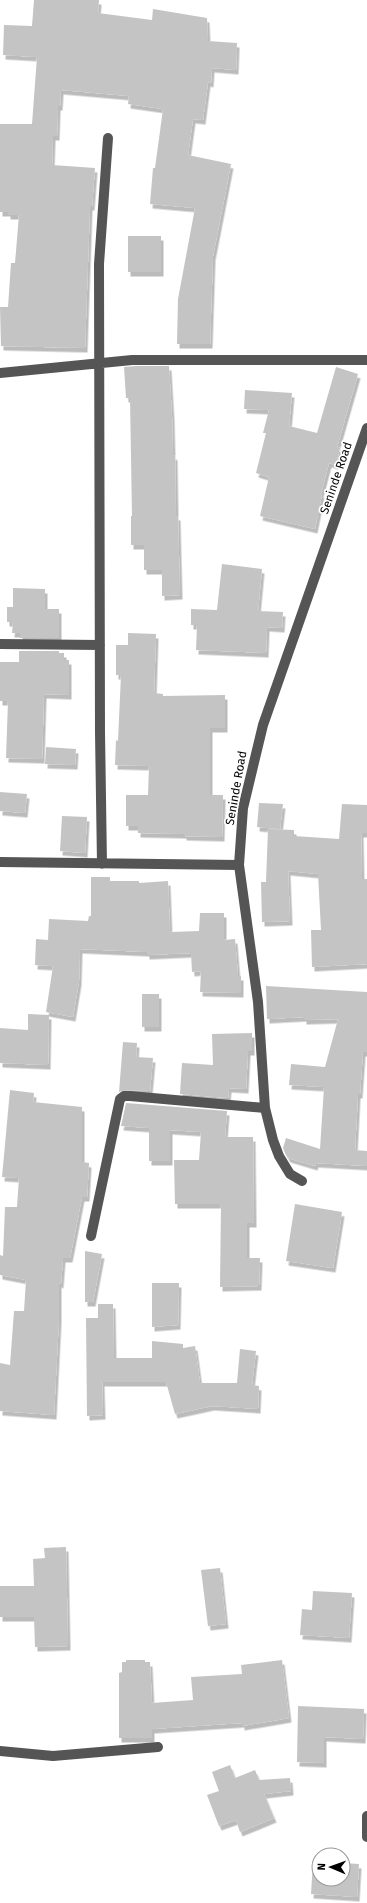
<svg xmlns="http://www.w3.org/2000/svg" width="367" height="1903" font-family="'Fira Sans',sans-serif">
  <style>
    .building { fill: #c4c4c4; filter: url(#shadow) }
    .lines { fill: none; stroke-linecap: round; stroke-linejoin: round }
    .minor { stroke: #555; stroke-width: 10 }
    .labels { text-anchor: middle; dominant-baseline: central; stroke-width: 3.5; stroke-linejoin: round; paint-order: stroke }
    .street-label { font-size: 12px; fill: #000; stroke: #fff }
  </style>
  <defs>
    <filter id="shadow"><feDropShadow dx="2.5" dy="4.5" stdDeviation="0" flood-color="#0004"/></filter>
  </defs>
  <rect width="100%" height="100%" fill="#fff"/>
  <path class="building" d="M34 0H99L98 13 152 20 153 9 207 18 208 41 237 43 236 70 212 68 211 83 208 82 203 120 193 119 188 155 231 164 213 256 210 344H177L178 299 195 208 150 204 153 168H155L163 109 128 104 129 96 61 90 60 106H58L57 136H53L52 165 95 168 92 206H90L85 348 1 346 0 307H8L11 263H15L19 215H8V212H0V124H32L37 57 3 55 4 25 32 26Z
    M128 236H161V272H128Z
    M136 366H169L172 417 173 456 175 455 176 516H178L180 595 162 596V570H144V545H131V516H132L130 398H126L124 367Z
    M336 367 358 374 337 447 340 448 336 465 329 463 321 493 322 494 315 529 260 516 269 477 256 473 266 433H263L269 410 244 409 245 390 292 393 289 426 317 433Z
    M222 564 262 569 258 611 283 612 282 628 267 627 266 653 196 650 197 625H191V609L217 610Z
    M13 588 45 589V609H59V638H20V633H12L13 622H7V607H13Z
    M128 633 156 634 154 693 163 694V696L225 695V728H210V795H223L222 837 184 836V834L138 833V826H126V795H148L149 766 115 765 116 740 118 741 121 675H116V645H128Z
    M19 651H59V653H64V660H69V695L44 694 42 759 6 758 8 701H0V662H19Z
    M46 747 76 749 75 765 45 764Z
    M0 792 27 794 25 813 0 811Z
    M259 803 283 804 280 829 257 827Z
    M342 804 367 805V833H361L362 879H367V964L312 967 311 930H321L318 874 288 871 290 921 262 922 261 882H266L268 829 294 830V836L339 839Z
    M62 816 87 817 85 853 60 851Z
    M91 877H110V881H139V883L168 881 170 932 199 931 200 913H224V940L235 939 238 976H241V993L200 992 201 971 192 972 191 953 147 955V952L80 949 79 981 73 1017 46 1012 53 966 35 965 36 939 48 940 49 919 88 921 89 916H91Z
    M266 986 367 992V1052H363L360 1094H358L355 1150 367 1151V1166L316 1163 315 1166 288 1158 285 1153 283 1148 286 1138 320 1149 324 1087 289 1085 291 1064 325 1067 338 1019 304 1020V1017L267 1019Z
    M142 994H159V1027H142Z
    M28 1014 49 1015 48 1065 0 1063V1028L28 1030Z
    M252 1033V1051H248L246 1089 229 1088 228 1098 180 1094 182 1063 213 1065 212 1034Z
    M123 1042 137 1043 136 1057 153 1058 150 1091 124 1090 119 1092Z
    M10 1090 34 1093 33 1102 82 1107V1162L89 1163 87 1197H82L70 1258H63L61 1284 59 1283V1318L54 1415 0 1411V1363L10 1365 14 1311H24L26 1280 0 1275V1255L3 1256 5 1207H17L19 1178 2 1177Z
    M126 1103 227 1111 225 1137H253L254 1223H247V1258H260L259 1286 220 1287 221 1204H175L174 1160H199L201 1132 170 1130V1161H149V1128L121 1126Z
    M295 1204 342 1212 333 1268 286 1261Z
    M85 1251 102 1254 93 1302H85Z
    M152 1283H179L178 1325 152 1327Z
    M98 1304H113L114 1358H152V1341L183 1344V1348L195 1346 200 1383H237L240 1349 256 1351 252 1385 259 1386 258 1409 212 1406 175 1414 166 1382H102L103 1415 87 1416 86 1318H98Z
    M66 1547 68 1646 35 1647 34 1617H0V1586H34L33 1559 45 1558 44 1548Z
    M220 1568 226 1624 208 1626 201 1570Z
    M313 1591 352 1593 349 1638 300 1635 302 1609 312 1610Z
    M126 1660H145V1662H150L152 1703 193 1700 191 1677 242 1674 241 1665 282 1660 289 1718 242 1726V1723L152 1729V1738H119V1673L122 1672V1662H126Z
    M298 1706 364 1709 363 1739 324 1737V1763L297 1762Z
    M230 1765 235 1778 255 1770 259 1780 290 1778 291 1791 264 1794 274 1818 240 1832 236 1820 219 1826 207 1795 219 1791 212 1772Z
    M313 1861H319V1879H343V1863L359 1864 357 1897 311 1894Z"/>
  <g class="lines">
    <path class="minor" d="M0 373 132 360H367
      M0 644 100 645
      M0 862 239 865
      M102 864 100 732 99 264 108 138
      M302 1181 290 1174 279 1156 273 1140 265 1108 258 1002 239 865 243 808 263 725 367 428
      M91 1236 120 1099 124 1096H130L265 1108
      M0 1751 53 1756 158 1747
      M367 1816V1837"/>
  </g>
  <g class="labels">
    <g class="street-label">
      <text transform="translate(336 478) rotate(-71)">Seninde Road</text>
      <text transform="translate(236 788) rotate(-80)">Seninde Road</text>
    </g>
  </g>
  <g transform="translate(331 1867) rotate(272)"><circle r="19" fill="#ffffff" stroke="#999999"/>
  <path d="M0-3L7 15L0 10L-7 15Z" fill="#000000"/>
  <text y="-6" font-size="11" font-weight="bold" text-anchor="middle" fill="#000000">N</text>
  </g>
</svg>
